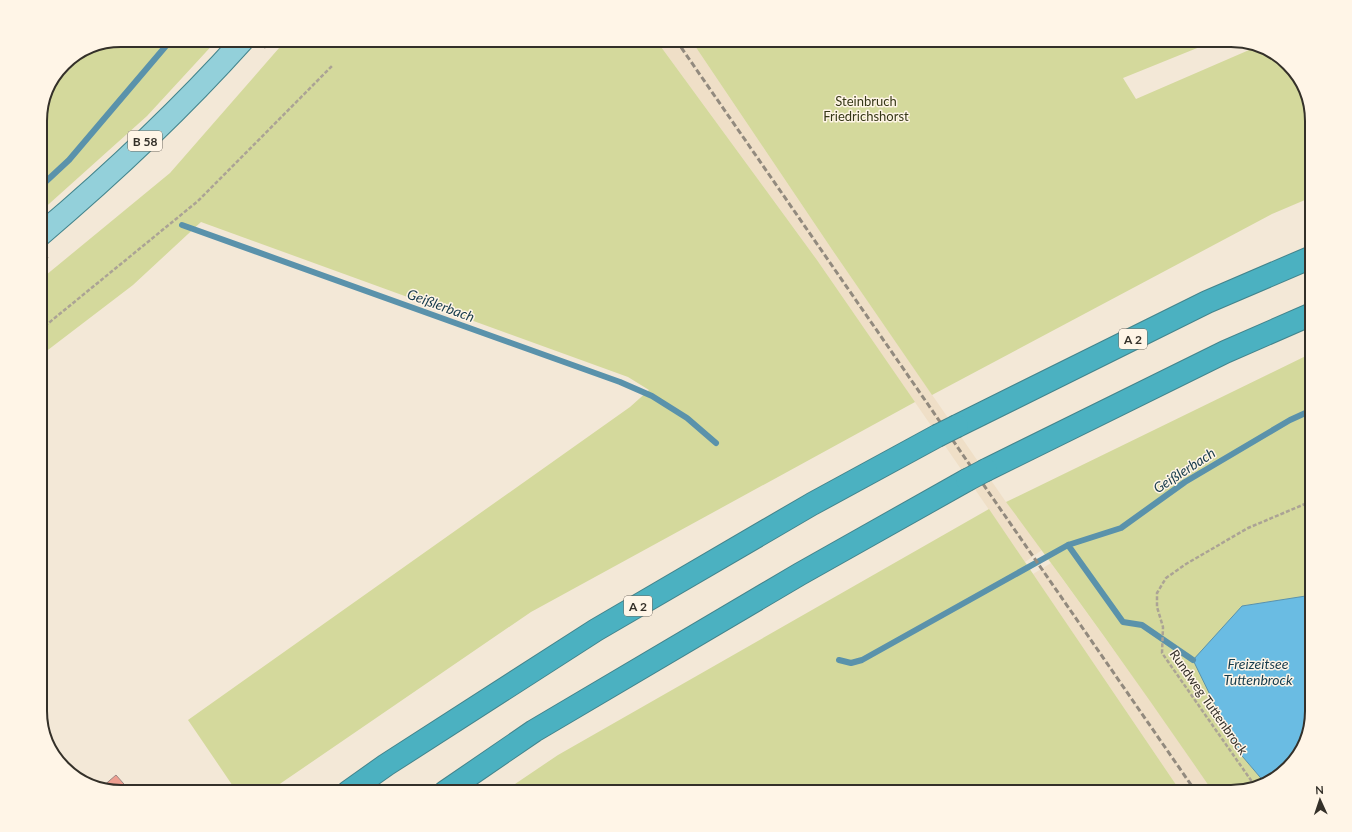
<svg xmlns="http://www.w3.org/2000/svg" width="1352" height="832" font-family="Lato,sans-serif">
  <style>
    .built { fill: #efdfc7 }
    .green { fill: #d4d99c }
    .water { fill: #6abce3; stroke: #5a92ab }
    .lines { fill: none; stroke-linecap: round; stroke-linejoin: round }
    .stream { stroke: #5a92ab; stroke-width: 6 }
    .building { fill: #ee9e90; stroke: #9c8783 }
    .major-casing { stroke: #43848c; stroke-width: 24 }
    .highway-casing { stroke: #43848c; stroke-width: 24 }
    .path { stroke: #aba395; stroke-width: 2.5; stroke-dasharray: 4 2; stroke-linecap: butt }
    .major { stroke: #93d0da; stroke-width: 22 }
    .highway { stroke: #4bb1c1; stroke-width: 22 }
    .rail { stroke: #928a7e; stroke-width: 3; stroke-dasharray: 6 3; stroke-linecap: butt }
    .highway-bridge-casing { stroke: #43848c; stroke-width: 24; stroke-linecap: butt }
    .highway-bridge { stroke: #4bb1c1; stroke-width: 22 }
    .labels { text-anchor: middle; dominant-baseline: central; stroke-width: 3; stroke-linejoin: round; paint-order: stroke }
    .shield { fill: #fff5e7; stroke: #716b62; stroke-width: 1 }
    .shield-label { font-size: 12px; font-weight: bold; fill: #343029 }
    .park-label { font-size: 13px; fill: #353716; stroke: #fff5e7 }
    .street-label { font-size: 13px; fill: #343029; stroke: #fff5e7 }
    .water-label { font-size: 14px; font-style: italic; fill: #163b4c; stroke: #fff5e7 }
    .rim { fill: none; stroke: #343029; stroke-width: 2 }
  </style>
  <rect width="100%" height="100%" fill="#f3e8d7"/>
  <path class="built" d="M656 40H691L833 251 1006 502 1042 550 1025 562 817 260Z
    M1051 563 1155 707 1213 792H1181L1033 574Z"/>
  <path class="green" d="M121 40H217L147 116 40 212V116L45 95 92 46Z
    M286 40H656L817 260 915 402 531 612 268 792H237L188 720 630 407 649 390 628 377 201 222 133 285 40 356V280L170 173Z
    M691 40H1217L1123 78 1136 99 1256 47 1272 51 1301 80 1312 116V197L1272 214 932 395 833 251Z
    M1312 353V595L1242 606 1237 750 1265 783 1231 792H1213C1146 694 1077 597 1006 502Z
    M989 509 1181 792H503L558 755Z"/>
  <path class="water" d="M1312 595V711L1301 752 1272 781 1265 783 1237 750 1193 660 1242 606Z"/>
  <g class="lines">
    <path class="stream" d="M40 187 69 160 171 40
      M182 225 620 382 652 396 687 418 716 443
      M1068 545 1123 622 1142 625 1193 660
      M839 660 851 663 862 660 1068 545 1121 528 1185 482 1290 420 1312 410"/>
  </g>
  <path class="building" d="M116 775 131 792H121L102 787Z"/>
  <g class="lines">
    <g class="major-casing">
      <path id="major" d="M40 235C112 174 180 110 243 40"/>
    </g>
    <g class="highway-casing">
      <path id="highway" d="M957 426 1207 302 1312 257
        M986 470 1225 352 1312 314
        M348 792 386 765 596 630 812 504 937 436
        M445 792 534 731 800 574 967 480"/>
    </g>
    <path class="path" d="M264 48 271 40
      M40 263 49 256
      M40 330 198 201 332 66
      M1255 786 1162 653 1163 627 1157 607V593L1166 578 1186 564 1248 528 1312 501"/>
    <use href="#major" class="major"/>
    <use href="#highway" class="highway"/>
    <path class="rail" d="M676 40 1196 792"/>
    <g class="highway-bridge-casing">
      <path id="highway-bridge" d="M937 436 957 426
        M967 480 986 470"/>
    </g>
    <use href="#highway-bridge" class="highway-bridge"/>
  </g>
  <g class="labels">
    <g class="shield">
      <rect x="128" y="131" width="34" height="20" rx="3"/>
      <rect x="1119" y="329" width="28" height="20" rx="3"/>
      <rect x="624" y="596" width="28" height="20" rx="3"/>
    </g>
    <g class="shield-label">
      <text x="145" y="141">B 58</text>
      <text x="1133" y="339">A 2</text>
      <text x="638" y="606">A 2</text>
    </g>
    <g class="park-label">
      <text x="866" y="101">Steinbruch<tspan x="866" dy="15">Friedrichshorst</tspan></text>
    </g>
    <g class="street-label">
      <text transform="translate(1209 702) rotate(55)">Rundweg Tuttenbrock</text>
    </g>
    <g class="water-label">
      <text transform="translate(441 305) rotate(20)">Geißlerbach</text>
      <text transform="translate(1184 470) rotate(-33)">Geißlerbach</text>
      <text x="1258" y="663">Freizeitsee<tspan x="1258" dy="16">Tuttenbrock</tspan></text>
    </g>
  </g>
  <path d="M0 0H1352V832H0ZM121 47H1231A74 74 0 0 1 1305 121V711A74 74 0 0 1 1231 785H121A74 74 0 0 1 47 711V121A74 74 0 0 1 121 47Z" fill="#fff5e7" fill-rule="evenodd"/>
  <path class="rim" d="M121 47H1231A74 74 0 0 1 1305 121V711A74 74 0 0 1 1231 785H121A74 74 0 0 1 47 711V121A74 74 0 0 1 121 47Z"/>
  <g transform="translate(1320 800) rotate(357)" stroke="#fff5e7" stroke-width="3" paint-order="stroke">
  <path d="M0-3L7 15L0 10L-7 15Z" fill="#343029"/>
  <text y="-6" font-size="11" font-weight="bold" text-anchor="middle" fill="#343029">N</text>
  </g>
</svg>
